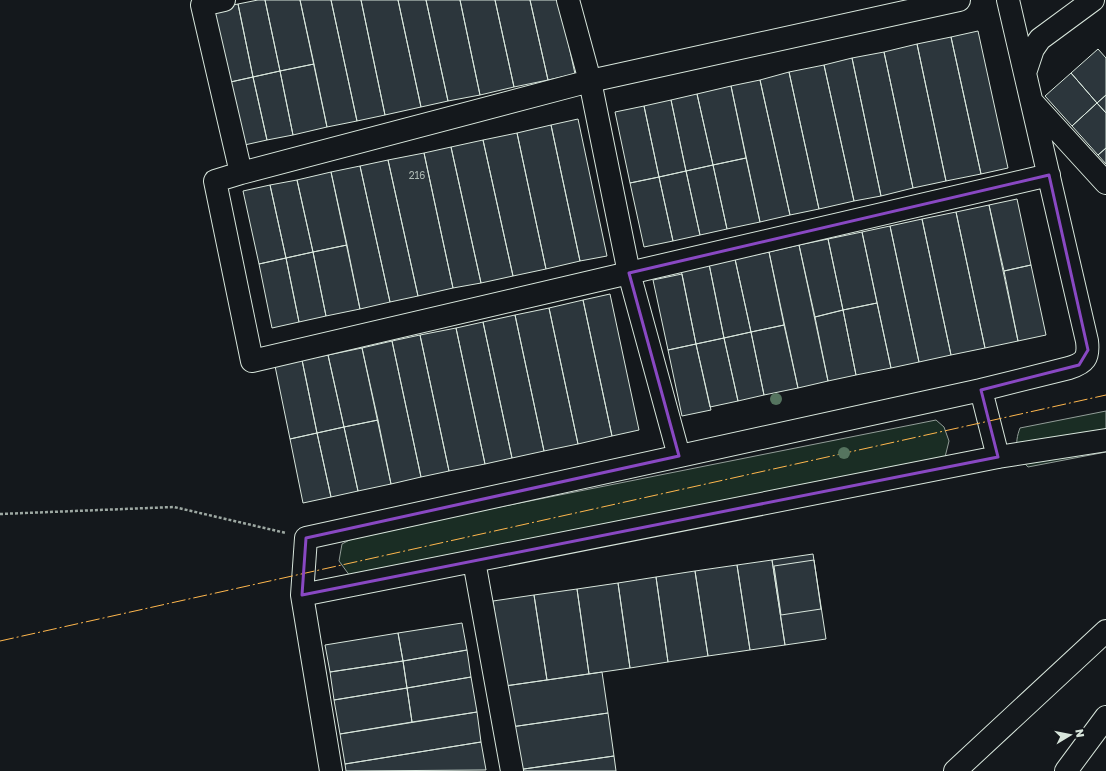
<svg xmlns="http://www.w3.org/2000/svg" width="1106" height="771" font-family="'Golos Text',sans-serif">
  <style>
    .green { fill: #1a2d24; stroke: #939e99 }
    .building { fill: #2c363c; stroke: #d8e6dc }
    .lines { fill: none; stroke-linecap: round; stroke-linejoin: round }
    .minor-casing { stroke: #d8e6dc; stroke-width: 24 }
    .path { stroke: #9da8a2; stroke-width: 2.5; stroke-dasharray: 3 2; stroke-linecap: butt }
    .minor { stroke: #14181c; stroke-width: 22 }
    .power { stroke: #ffb74d; stroke-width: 1; stroke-dasharray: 14 3 2 3; stroke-linecap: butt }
    .tree { fill: #55745f }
    .marked { fill: none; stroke: #8948c3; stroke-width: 3; stroke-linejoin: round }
    .labels { text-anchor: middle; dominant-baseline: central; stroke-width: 3; stroke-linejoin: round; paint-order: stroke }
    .number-label { font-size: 10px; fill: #adbab4 }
  </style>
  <rect width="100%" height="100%" fill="#14181c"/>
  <path class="green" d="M1106 411V452L1028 467C1016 455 1014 444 1020 428Z
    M936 420 944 427 949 441 945 457 350 576 339 561 342 544 359 535Z"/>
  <path class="building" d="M258 0H265L280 71 253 77 238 4Z
    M265 0H300L314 64 280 71Z
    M300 0H331L357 121 327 127Z
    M331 0H361L385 115 357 121Z
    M361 0H398L421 107 385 115Z
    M398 0H426L448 101 421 107Z
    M426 0H460L480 95 448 101Z
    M460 0H495L514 87 480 95Z
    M495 0H530L548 80 514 87Z
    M530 0H559L575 74 548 80Z
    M238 4 253 77 226 83 210 10Z
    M978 31 1008 168 981 174 951 37Z
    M951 37 981 174 946 181 917 44Z
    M917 44 946 181 913 188 884 52Z
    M1098 49 1106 58V95L1097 103 1071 73Z
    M884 52 913 188 881 196 852 58Z
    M852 58 881 196 854 201 824 65Z
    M314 64 327 127 293 135 280 71Z
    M824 65 854 201 819 209 789 72Z
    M280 71 293 135 267 140 253 77Z
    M789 72 819 209 790 215 760 80Z
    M1071 73 1097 103 1072 126 1045 96Z
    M253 77 267 140 240 146 226 83Z
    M760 80 790 215 760 222 731 86Z
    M731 86 746 158 713 165 697 94Z
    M697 94 713 165 686 171 671 100Z
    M1106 95V113L1097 103Z
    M671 100 686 171 659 177 644 106Z
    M1097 103 1106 113V148L1098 155 1072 126Z
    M644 106 659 177 630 183 615 112Z
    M578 119 607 256 580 261 551 125Z
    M551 125 580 261 546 269 517 133Z
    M517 133 546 269 513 276 483 140Z
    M483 140 513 276 481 283 451 147Z
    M451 147 481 283 453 288 424 153Z
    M1106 148V164L1098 155Z
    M424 153 453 288 418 296 388 160Z
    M746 158 760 222 727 229 713 165Z
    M388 160 418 296 390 302 360 166Z
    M713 165 727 229 700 235 686 171Z
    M360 166 390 302 360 309 331 172Z
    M686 171 700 235 673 241 659 177Z
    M331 172 347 245 313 252 297 180Z
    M659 177 673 241 644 247 630 183Z
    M297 180 313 252 286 258 270 185Z
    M270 185 286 258 259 264 243 191Z
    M1017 199 1031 265 1004 271 989 205Z
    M989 205 1018 341 985 348 956 212Z
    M956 212 985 348 951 355 922 219Z
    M922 219 951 355 919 362 890 226Z
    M890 226 919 362 891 368 862 232Z
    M862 232 877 303 843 310 828 239Z
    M828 239 843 310 815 317 799 245Z
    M347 245 360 309 326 316 313 252Z
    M799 245 828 381 798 388 769 252Z
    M313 252 326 316 299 322 286 258Z
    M769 252 784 325 751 332 735 259Z
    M286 258 299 322 272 328 259 264Z
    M735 259 751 332 724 338 709 264Z
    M709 264 724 338 696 344 681 270Z
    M1031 265 1046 335 1018 341 1004 271Z
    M682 274 696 344 668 350 653 280Z
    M610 294 639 430 612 436 583 300Z
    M583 300 612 436 578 444 549 308Z
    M877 303 891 368 856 375 843 310Z
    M549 308 578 444 544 451 515 315Z
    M843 310 856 375 828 381 815 317Z
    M515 315 544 451 512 458 483 322Z
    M483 322 512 458 485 464 456 328Z
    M784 325 798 388 764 395 751 332Z
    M456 328 485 464 449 471 420 335Z
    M751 332 764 395 738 401 724 338Z
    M420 335 449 471 421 477 392 341Z
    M724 338 738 401 710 407 696 344Z
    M392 341 421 477 391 484 362 348Z
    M696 344 711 410 682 416 668 350Z
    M362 348 378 420 344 427 328 355Z
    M328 355 344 427 317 433 302 360Z
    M302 360 317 433 290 439 275 366Z
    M378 420 391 484 358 491 344 427Z
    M344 427 358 491 331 497 317 433Z
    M317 433 331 497 303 503 290 439Z
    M813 554 826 639 785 645 772 560Z
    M772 560 785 645 750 650 737 565Z
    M814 560 821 609 781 615 774 566Z
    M737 565 750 650 708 656 695 571Z
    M695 571 708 656 668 662 656 577Z
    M656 577 668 662 630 668 618 583Z
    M618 583 630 668 589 674 577 589Z
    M577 589 589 674 547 680 534 595Z
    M534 595 547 680 505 686 493 601Z
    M462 623 467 650 403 661 398 633Z
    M398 633 403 661 330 672 325 645Z
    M467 650 471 677 407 688 403 661Z
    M403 661 407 688 334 700 330 672Z
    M602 672 608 713 511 727 505 686Z
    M471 677 477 712 412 722 407 688Z
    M407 688 412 722 340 734 334 700Z
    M477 712 481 742 345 764 340 734Z
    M608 713 614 756 517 770 511 727Z
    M481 742 486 770 346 771 345 764Z
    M614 756 616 771H518L517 770Z"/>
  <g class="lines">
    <g class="minor-casing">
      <path id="minor" d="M224 0 202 5 241 173 590 81 568 0
        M959 0 590 81 629 273 1049 175
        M1025 73 1033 49 1040 39 1093 0
        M1033 103 1106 183
        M241 173 215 181 252 361 629 273 679 456
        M981 390 998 457
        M474 561 512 771
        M302 595 998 457 1106 440
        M331 771 302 595 306 538 981 390 1069 368C1085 363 1089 358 1087 341L1008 0
        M955 771 1106 631
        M1066 771 1106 717"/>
    </g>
    <path class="path" d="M0 514 174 507 286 533"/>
    <use href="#minor" class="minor"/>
    <path class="power" d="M0 641 1106 395"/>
  </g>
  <g class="tree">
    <circle cx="776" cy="399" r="6"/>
    <circle cx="844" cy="453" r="6"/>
  </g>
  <path class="marked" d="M1049 175 1088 350 1079 365 981 390 998 457 302 595 306 538 679 456 629 273Z"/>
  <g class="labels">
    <g class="number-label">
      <text x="417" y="175">216</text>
    </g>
  </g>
  <g transform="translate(1070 735) rotate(80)" stroke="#14181c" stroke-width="3" paint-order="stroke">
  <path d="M0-3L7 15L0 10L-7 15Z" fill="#d8e6dc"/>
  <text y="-6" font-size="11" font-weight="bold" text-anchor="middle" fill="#d8e6dc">N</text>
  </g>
</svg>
